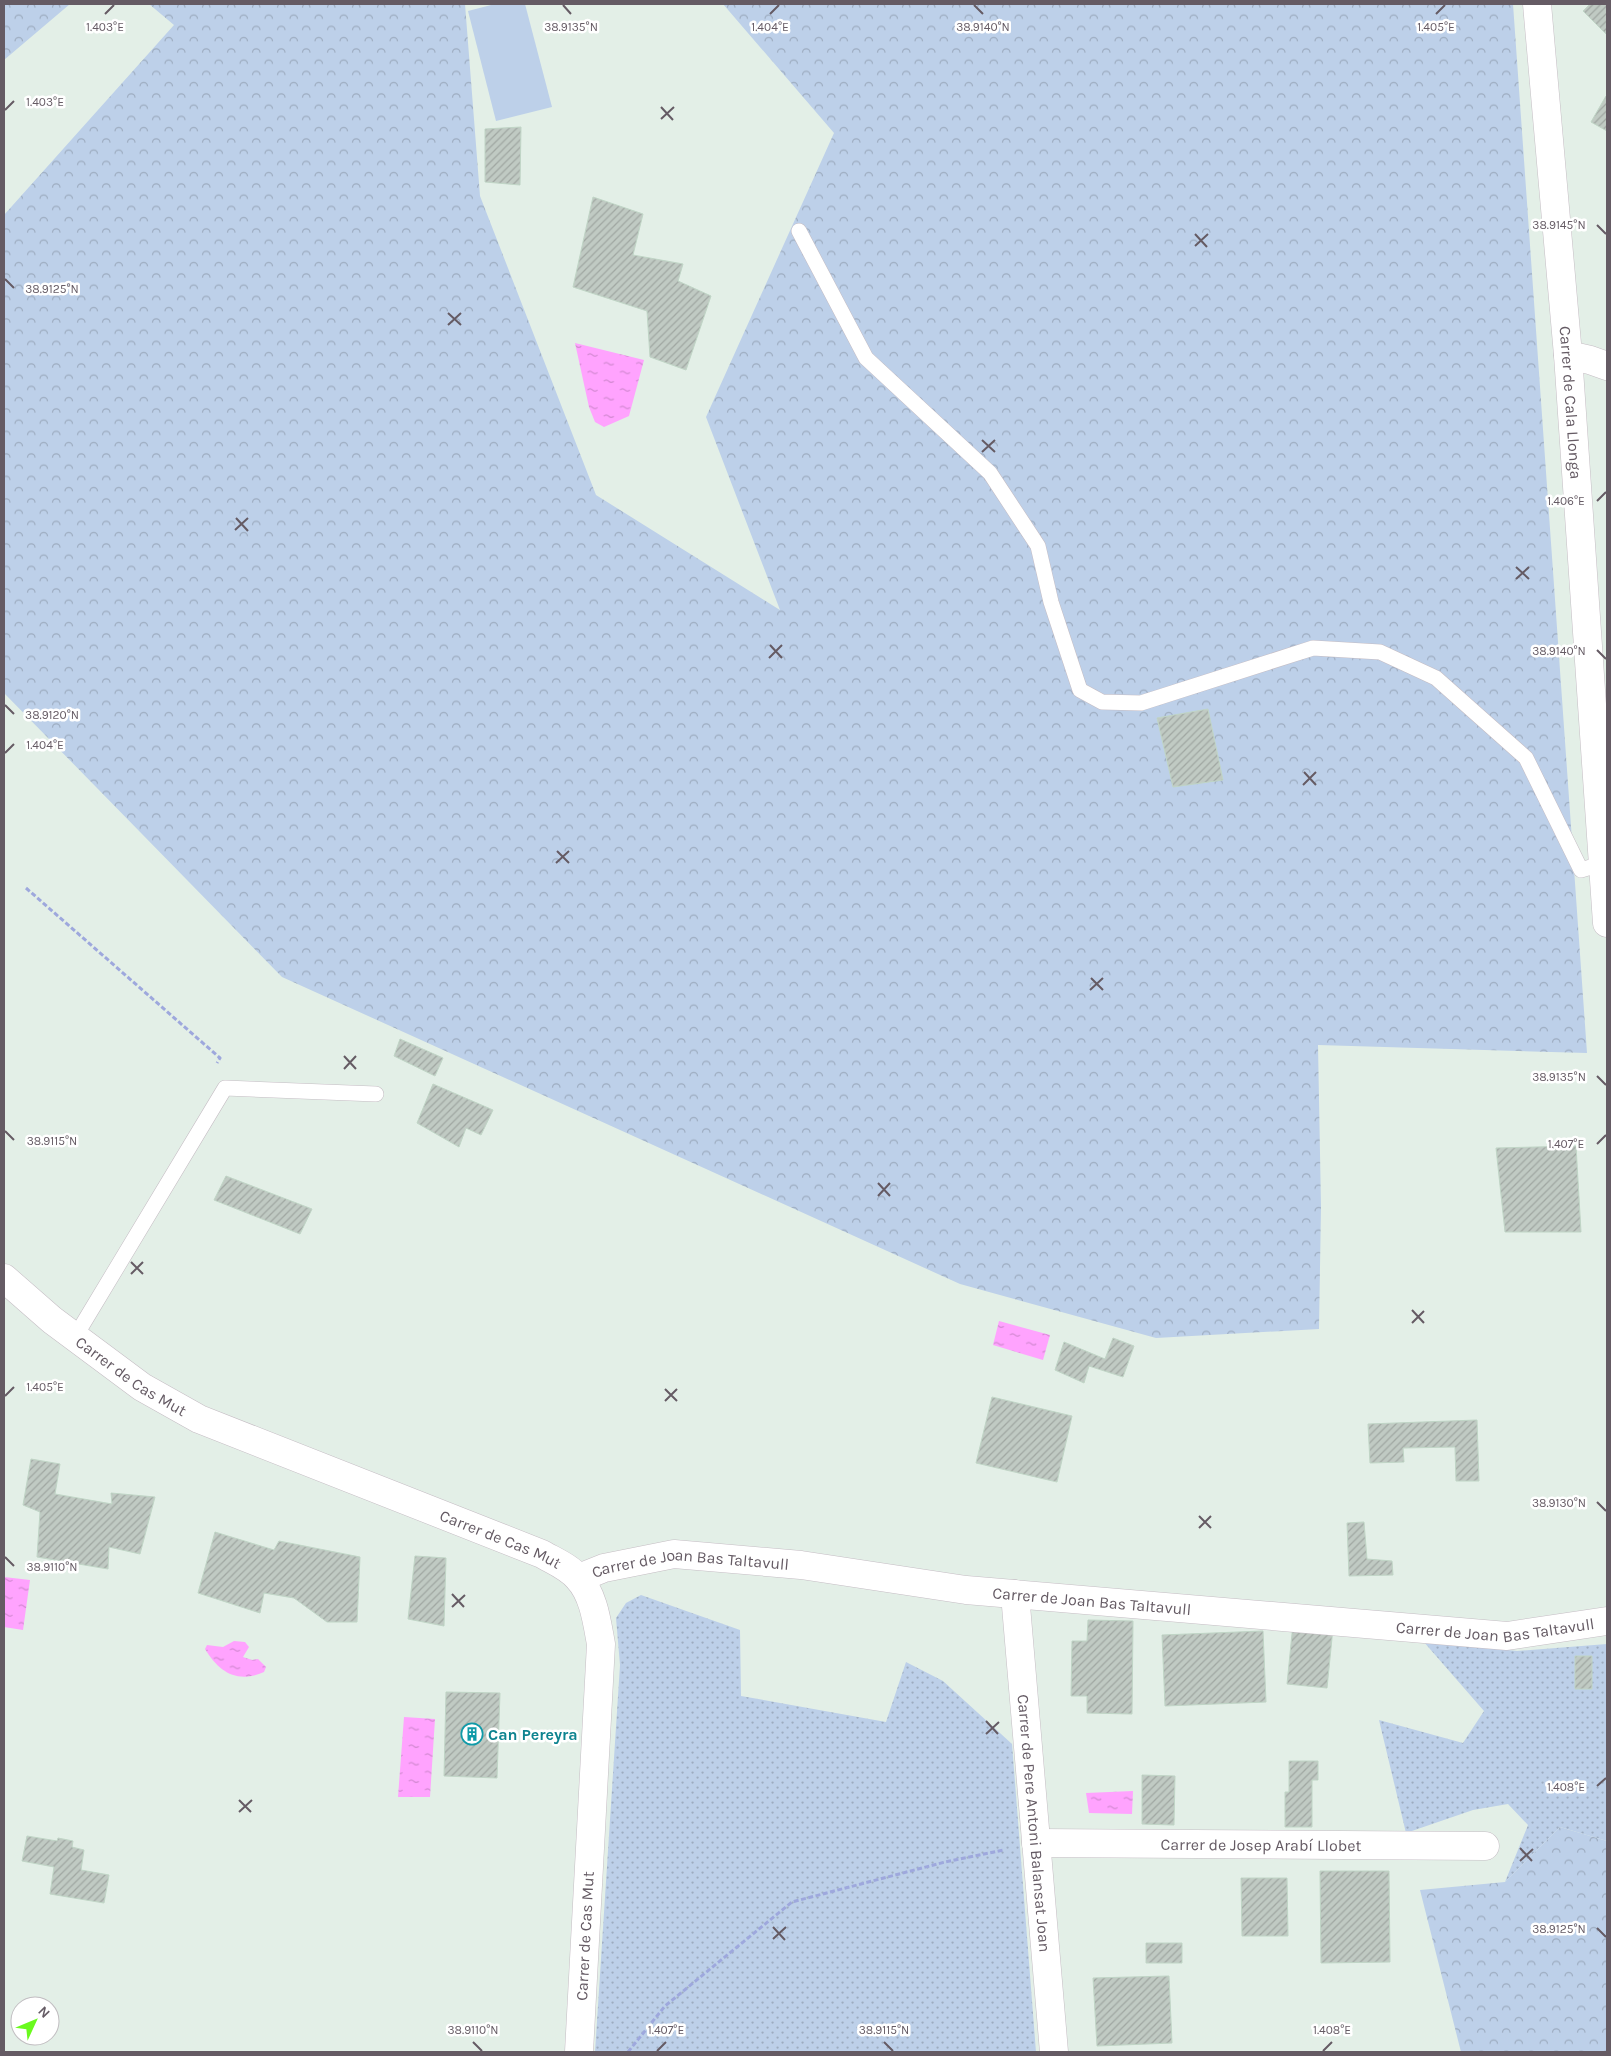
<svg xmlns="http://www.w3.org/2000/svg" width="1611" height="2056" font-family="Karla,sans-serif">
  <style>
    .grass { fill: url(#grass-dots) }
    .forest { fill: url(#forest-crowns) }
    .park { fill: #bdd0e9 }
    .water { fill: url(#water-ripples) }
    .building { fill: url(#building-hatch); stroke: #c0d5c6 }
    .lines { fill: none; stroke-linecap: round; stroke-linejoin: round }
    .service-casing { stroke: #c5bdc4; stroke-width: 16 }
    .minor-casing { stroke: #c5bdc4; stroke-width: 29 }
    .tertiary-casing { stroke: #c5bdc4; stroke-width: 29 }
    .path { stroke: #9ea8dd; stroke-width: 3; stroke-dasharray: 5 2.5; stroke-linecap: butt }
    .service { stroke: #fff; stroke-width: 15 }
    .minor { stroke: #fff; stroke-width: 28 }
    .tertiary { stroke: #fff; stroke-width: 28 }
    .ticks { fill: none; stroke: #655b64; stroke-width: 2 }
    .labels { text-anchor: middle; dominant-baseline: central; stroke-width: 5; stroke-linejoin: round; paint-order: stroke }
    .street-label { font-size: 16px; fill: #655b64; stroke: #fff }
    .culture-label { font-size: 16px; font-weight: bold; fill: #0d838f; stroke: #fff; text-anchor: start }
    .ticks-label { font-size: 12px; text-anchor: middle; fill: #655b64; stroke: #fff; stroke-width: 5; stroke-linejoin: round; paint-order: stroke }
  </style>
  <defs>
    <pattern id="grass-dots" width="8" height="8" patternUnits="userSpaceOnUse" patternTransform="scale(1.25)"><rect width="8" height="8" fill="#bdd0e9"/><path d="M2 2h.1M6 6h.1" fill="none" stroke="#9dacc0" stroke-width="1.8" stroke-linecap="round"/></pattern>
    <pattern id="forest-crowns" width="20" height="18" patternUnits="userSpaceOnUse" patternTransform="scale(1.25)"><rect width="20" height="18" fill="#bdd0e9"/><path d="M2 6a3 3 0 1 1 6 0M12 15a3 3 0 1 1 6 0" fill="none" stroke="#9dacc0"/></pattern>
    <pattern id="water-ripples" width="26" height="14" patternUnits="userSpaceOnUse" patternTransform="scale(1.25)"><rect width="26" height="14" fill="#ffa3fe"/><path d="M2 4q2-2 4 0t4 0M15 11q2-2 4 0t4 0" fill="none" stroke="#d288d1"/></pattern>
    <pattern id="building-hatch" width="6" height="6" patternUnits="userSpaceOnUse" patternTransform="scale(1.25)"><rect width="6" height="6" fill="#c0cac3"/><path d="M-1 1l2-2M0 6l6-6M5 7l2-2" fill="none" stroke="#a0a7a2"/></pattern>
  </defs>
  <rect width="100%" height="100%" fill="#e3efe7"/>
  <path class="grass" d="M641 1595 740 1630 741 1696 886 1722 906 1662 943 1681 1012 1744 1036 2052H595L620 1665 616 1618 626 1603Z
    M1423 1641 1517 1651 1607 1644V1841L1560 1827 1505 1882 1528 1825 1508 1804 1473 1810 1406 1833 1379 1720 1463 1743 1484 1711Z"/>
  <path class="forest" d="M4 4H70L4 60Z
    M149 4H465L480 196 596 495 780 610 706 417 834 133 723 4H1513L1587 1053 1318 1045 1321 1207 1319 1329 1156 1338 960 1284 282 977 4 693V215L174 25Z
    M1560 1827 1607 1841V2052H1461L1420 1890 1505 1882Z"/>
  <path class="park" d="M495 4H525L552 107 496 121 468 11Z"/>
  <path class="water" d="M575 343 644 360 629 416 604 427 595 422 589 407Z
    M999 1321 1050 1335 1043 1360 993 1345Z
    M4 1577 30 1580 23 1630 4 1627Z
    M234 1641 245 1642 249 1647 243 1657 252 1660 258 1659 266 1667 264 1672C237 1684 219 1672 205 1649L207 1645 223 1647Z
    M404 1717 435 1719 430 1797H398Z
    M1133 1791 1132 1814 1089 1813 1086 1793Z"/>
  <path class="building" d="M1590 4H1607V35L1583 11Z
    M1606 96 1607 97V131L1591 122Z
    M521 127 520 185 485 182V129Z
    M593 197 643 214 633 255 683 264 678 281 711 296 686 370 650 357 647 311 573 287Z
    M1208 709 1223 780 1173 787 1157 718Z
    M400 1039 443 1058 435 1076 394 1056Z
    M433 1084 493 1110 481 1135 466 1128 459 1147 417 1123Z
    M1576 1146 1581 1232H1505L1496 1148Z
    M226 1176 312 1209 300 1234 214 1200Z
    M1113 1338 1134 1346 1123 1377 1089 1366 1084 1383 1055 1370 1064 1342 1105 1359Z
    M992 1397 1072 1416 1057 1482 976 1463Z
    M1477 1420 1479 1481H1456L1455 1447 1403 1448 1404 1462 1370 1463 1368 1424Z
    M31 1459 60 1464 55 1494 112 1504 111 1493 155 1497 140 1554 109 1547 108 1569 37 1557 40 1512 23 1505Z
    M1364 1522 1367 1559 1392 1561 1393 1575 1349 1576 1347 1523Z
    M215 1532 274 1550 279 1541 360 1557 357 1622H327L294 1598 264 1593 260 1613 198 1593Z
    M415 1556 446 1558 444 1626 408 1619Z
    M1088 1620 1133 1621 1132 1714 1087 1713V1696H1071L1072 1641H1087Z
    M1293 1624 1333 1628 1327 1688 1287 1684Z
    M1263 1631 1266 1702 1165 1706 1162 1635Z
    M1575 1656H1592V1689H1575Z
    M446 1692 500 1693 497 1778 444 1776Z
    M1289 1761H1318V1780H1312V1827H1285V1792H1289Z
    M1142 1775 1175 1776 1174 1825 1142 1824Z
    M27 1836 57 1841 58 1838 73 1841 72 1847 84 1850 81 1870 109 1875 104 1903 50 1894 54 1867 22 1861Z
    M1320 1871H1389L1390 1962 1321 1963Z
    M1241 1878H1287L1288 1936H1242Z
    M1146 1943H1182V1963H1146Z
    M1169 1976 1172 2043 1097 2046 1093 1978Z"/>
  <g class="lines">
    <g class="service-casing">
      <path id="service" d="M799 231 866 358 990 473 1038 546 1051 602 1080 690 1102 702 1141 703 1313 648 1380 652 1436 678 1526 758 1581 870 1604 863
        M75 1337 225 1088 376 1094"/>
    </g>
    <g class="minor-casing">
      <g id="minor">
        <path id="s1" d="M1537 4 1568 355 1607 923"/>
        <path d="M1568 355 1590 360 1607 366"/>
        <path id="s2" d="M579 1578 604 1568 674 1554 801 1565 966 1590 1507 1636 1607 1621"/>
        <path id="s3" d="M1015 1594 1054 2052"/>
        <path id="s4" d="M1036 1843 1485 1846"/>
      </g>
    </g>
    <g class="tertiary-casing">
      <g id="tertiary">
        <path id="s5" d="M4 1278 52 1320 142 1387 199 1419 542 1554C554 1561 569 1567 578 1578 594 1595 597 1623 601 1644L579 2052"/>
      </g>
    </g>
    <path class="path" d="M26 888 220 1058 217 1063
      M628 2052 665 2006 792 1902 945 1862 1004 1850"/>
    <use href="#service" class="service"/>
    <use href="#minor" class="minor"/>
    <use href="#tertiary" class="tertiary"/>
  </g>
  <path class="ticks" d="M563 5 571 14M974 5 983 14M105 14 114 5M770 14 779 5M1436 14 1445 5M661 107 673 120M5 110 14 101M661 119 674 107M1597 225 1606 234M1195 234 1207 247M1195 246 1208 234M5 279 14 288M448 313 461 325M448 325 461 313M982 440 995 452M982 452 995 440M1597 501 1606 492M236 518 248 531M235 530 248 518M1516 567 1529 579M1516 579 1529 567M770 645 782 658M1597 650 1606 659M769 658 782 645M5 705 14 714M5 753 14 744M1304 772 1316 785M1303 785 1316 772M557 851 569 863M556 863 569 851M1091 978 1103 990M1090 990 1103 978M344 1056 356 1069M344 1069 356 1056M1597 1076 1606 1085M5 1131 14 1140M1597 1144 1606 1135M878 1183 890 1196M878 1196 890 1183M131 1262 143 1274M131 1274 143 1262M1412 1310 1424 1323M1412 1323 1424 1311M665 1389 677 1401M5 1396 14 1387M665 1401 677 1389M1597 1502 1606 1511M1199 1516 1211 1528M1199 1528 1211 1516M5 1557 14 1566M452 1594 464 1607M452 1607 465 1595M986 1721 998 1734M986 1734 999 1722M1597 1786 1606 1778M239 1800 251 1812M239 1812 252 1800M1520 1848 1532 1861M1520 1861 1533 1849M773 1927 785 1940M1597 1928 1606 1937M773 1939 786 1927M473 2042 482 2051M884 2042 893 2051M657 2051 666 2042M1323 2051 1332 2042"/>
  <defs>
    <g id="building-ring" transform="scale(1.125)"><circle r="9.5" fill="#fff" stroke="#0f9aa8" stroke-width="1.5"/><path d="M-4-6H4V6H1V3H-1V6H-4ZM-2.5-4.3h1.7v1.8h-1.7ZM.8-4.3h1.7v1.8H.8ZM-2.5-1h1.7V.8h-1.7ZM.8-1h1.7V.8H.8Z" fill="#0f9aa8"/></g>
  </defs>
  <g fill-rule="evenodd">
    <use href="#building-ring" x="472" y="1734"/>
  </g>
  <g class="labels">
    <g class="street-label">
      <text stroke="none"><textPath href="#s1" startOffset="400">Carrer de Cala Llonga</textPath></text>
      <text stroke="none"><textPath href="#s5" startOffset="161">Carrer de Cas Mut</textPath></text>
      <text stroke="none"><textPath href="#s5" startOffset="566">Carrer de Cas Mut</textPath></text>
      <text stroke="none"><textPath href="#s2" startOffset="114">Carrer de Joan Bas Taltavull</textPath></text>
      <text stroke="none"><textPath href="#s2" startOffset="519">Carrer de Joan Bas Taltavull</textPath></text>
      <text stroke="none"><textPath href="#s2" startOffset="924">Carrer de Joan Bas Taltavull</textPath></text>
      <text stroke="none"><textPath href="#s3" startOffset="230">Carrer de Pere Antoni Balansat Joan</textPath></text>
      <text stroke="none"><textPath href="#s4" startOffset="225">Carrer de Josep Arabí Llobet</textPath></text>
      <text transform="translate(585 1936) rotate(-87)">Carrer de Cas Mut</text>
    </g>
    <g class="culture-label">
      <text x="488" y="1734">Can Pereyra</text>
    </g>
  </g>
  <g class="ticks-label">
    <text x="105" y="31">1.403°E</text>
    <text x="770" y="31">1.404°E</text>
    <text x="1436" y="31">1.405°E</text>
    <text x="571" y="31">38.9135°N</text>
    <text x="983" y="31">38.9140°N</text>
    <text x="45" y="106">1.403°E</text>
    <text x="1559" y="229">38.9145°N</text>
    <text x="52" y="293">38.9125°N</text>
    <text x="1566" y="505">1.406°E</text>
    <text x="1559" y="655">38.9140°N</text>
    <text x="52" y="719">38.9120°N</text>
    <text x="45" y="749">1.404°E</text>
    <text x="1559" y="1081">38.9135°N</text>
    <text x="52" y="1145">38.9115°N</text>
    <text x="1566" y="1148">1.407°E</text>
    <text x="45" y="1391">1.405°E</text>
    <text x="1559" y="1507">38.9130°N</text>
    <text x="52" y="1571">38.9110°N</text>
    <text x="1566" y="1791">1.408°E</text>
    <text x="1559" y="1933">38.9125°N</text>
    <text x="473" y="2034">38.9110°N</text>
    <text x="884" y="2034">38.9115°N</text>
    <text x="666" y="2034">1.407°E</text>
    <text x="1332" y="2034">1.408°E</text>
  </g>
  <rect width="1611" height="2056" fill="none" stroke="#655b64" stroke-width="10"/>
  <g transform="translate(35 2021) rotate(46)"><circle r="24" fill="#ffffff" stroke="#c1bdc1"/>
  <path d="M0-4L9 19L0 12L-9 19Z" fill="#6afa1e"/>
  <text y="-8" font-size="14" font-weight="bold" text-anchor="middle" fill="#655b64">N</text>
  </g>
</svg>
